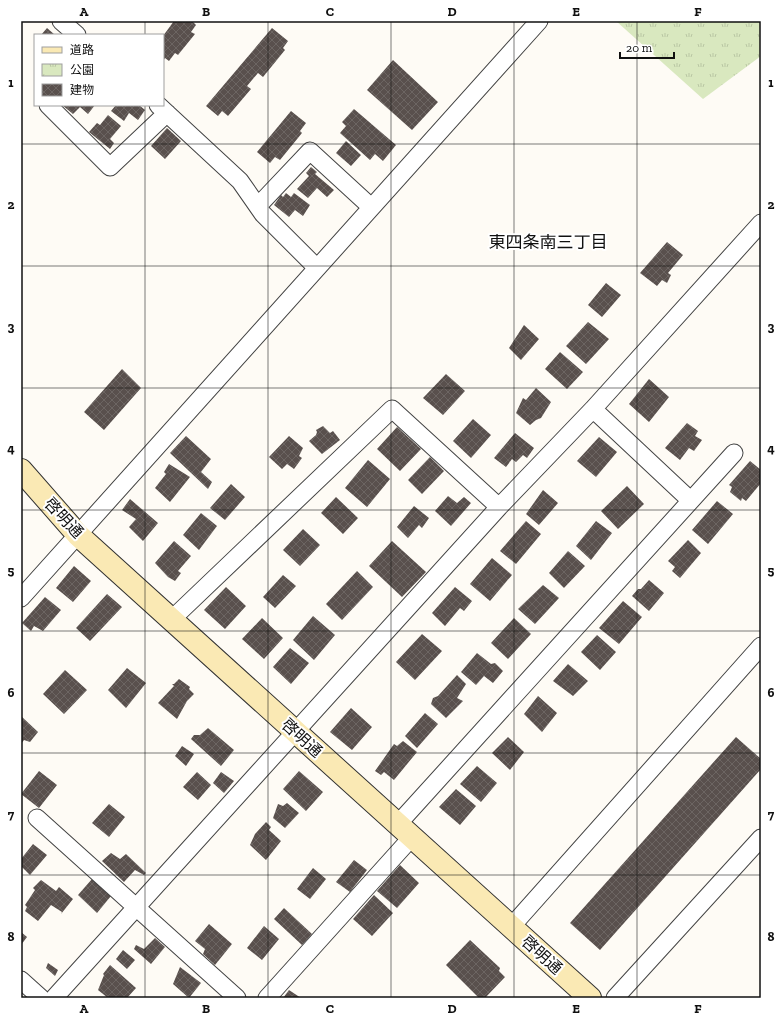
<svg xmlns="http://www.w3.org/2000/svg" width="782" height="1019" font-family="'Zilla Slab','Noto Sans JP',serif">
  <style>
    .park { fill: url(#park-tufts) }
    .building { fill: url(#building-cross-hatch) }
    .lines { fill: none; stroke-linecap: round; stroke-linejoin: round }
    .street-casing { stroke: #434343; stroke-width: 19 }
    .secondary-casing { stroke: #323232; stroke-width: 24 }
    .street { stroke: #fff; stroke-width: 17 }
    .secondary { stroke: #fae9b4; stroke-width: 22 }
    .grid { fill: none; stroke: #101010; stroke-width: 1; stroke-opacity: 0.55 }
    .labels { text-anchor: middle; dominant-baseline: central; stroke-width: 4; stroke-linejoin: round; paint-order: stroke }
    .street-label { font-size: 16px; fill: #101010; stroke: #fff }
    .neighbourhood-label { font-size: 17px; fill: #101010; stroke: #fff }
    .neatline { fill: none; stroke: #101010; stroke-width: 1.5 }
    .grid-label { font-size: 13px; text-anchor: middle; font-weight: bold; fill: #101010 }
  </style>
  <defs>
    <pattern id="park-tufts" width="24" height="20" patternUnits="userSpaceOnUse"><rect width="24" height="20" fill="#d9e8bf"/><path d="M3 7l-1-3M5 7V3M7 7l1-3M15 17l-1-3M17 17v-4M19 17l1-3" fill="none" stroke="#b9c6a3"/></pattern>
    <pattern id="building-cross-hatch" width="8" height="8" patternUnits="userSpaceOnUse"><rect width="8" height="8" fill="#59504d"/><path d="M0 0l8 8M0 8l8-8" fill="none" stroke="#6c6562"/></pattern>
  </defs>
  <rect width="100%" height="100%" fill="#fefbf5"/>
  <path class="park" d="M616 21H761V56L703 99Z"/>
  <path class="building" d="M174 21H192L196 25 191 32 195 34 178 55 175 53 169 61 165 58 163 61V36Z
    M47 28 55 35H41Z
    M272 28 288 41 283 48 285 50 263 77 258 73 247 86 251 89 228 116 222 111 218 116 206 106Z
    M393 60 438 102 412 130 367 90Z
    M62 105H95L88 114 80 107 73 114Z
    M116 105H139L145 110 138 120 129 113 124 121 111 111Z
    M354 109 396 145 383 161 375 154 370 160 340 133 346 126 342 122Z
    M291 111 306 123 300 131 302 133 280 160 275 157 270 163 257 152Z
    M108 115 121 126 110 139 114 143 110 149 89 132 97 123 100 125Z
    M167 128 181 141 165 159 151 146Z
    M346 141 361 155 351 166 336 153Z
    M311 167 317 172 315 174 334 190 327 197 317 188 308 198 297 189 309 176 306 173Z
    M286 193 291 197 294 193 310 205 303 216 295 210 289 217 274 205 281 195 283 197Z
    M667 242 683 255 668 273 671 275 667 283 662 280 657 286 640 273Z
    M606 283 621 295 602 317 588 305Z
    M588 322 609 339 586 364 566 346Z
    M524 325 539 339 521 360 509 348Z
    M560 352 583 372 567 389 545 369Z
    M122 369 141 388 104 430 84 412Z
    M446 374 465 391 443 415 423 398Z
    M649 379 669 397 649 422 629 404Z
    M536 388 551 402 541 418 536 420 530 425 516 413 523 398 526 400Z
    M473 419 491 435 471 458 453 441Z
    M687 423 698 431 695 436 702 440 694 451 689 448 680 460 665 448Z
    M323 426 330 433 333 431 340 440 322 454 309 441 316 435 317 432 316 430Z
    M397 427 421 449 400 471 377 449Z
    M515 433 534 448 527 458 523 455 516 462 512 459 506 467 494 458Z
    M186 436 211 459 201 472 212 482 208 489 170 453Z
    M289 436 303 448 299 456 302 458 294 469 287 464 282 469 269 457Z
    M599 437 617 452 596 477 577 461Z
    M430 457 444 471 422 494 408 480Z
    M368 460 390 479 367 507 345 488Z
    M750 461 761 470V483L746 501 742 498 741 501 730 492 732 487 729 485Z
    M169 464 190 477 170 502 155 488 166 474 164 472Z
    M231 484 245 497 225 520 210 508Z
    M627 486 644 504 618 529 601 511Z
    M543 490 558 503 539 525 526 514Z
    M448 496 457 503 464 497 471 503 451 526 435 511Z
    M336 497 358 518 343 534 321 513Z
    M130 499 158 523 143 541 129 527 136 519 122 510Z
    M717 501 733 514 708 544 692 530Z
    M414 506 429 518 422 528 419 525 408 538 397 527Z
    M201 513 217 526 199 550 183 535Z
    M526 521 541 534 516 564 500 551Z
    M596 521 612 533 591 560 576 546Z
    M303 529 320 545 300 566 283 550Z
    M688 540 701 553 680 578 672 571 675 567 668 561Z
    M174 541 191 556 178 571 181 573 175 581 168 577 155 563Z
    M392 541 426 572 402 597 369 566Z
    M568 551 585 566 564 588 549 573Z
    M492 558 512 575 490 601 470 584Z
    M74 566 91 581 73 602 56 588Z
    M357 571 373 587 342 620 326 604Z
    M283 575 296 586 275 608 263 597Z
    M649 580 664 593 649 611 632 596 638 589H641Z
    M543 585 559 598 535 624 518 609Z
    M226 587 246 606 225 629 204 610Z
    M455 587 472 601 464 611 460 608 445 626 432 613Z
    M107 594 122 607 90 641 76 628Z
    M45 597 61 610 43 631 34 626 31 631 22 623Z
    M623 601 642 617 619 644 599 628Z
    M313 616 335 635 314 660 293 640Z
    M262 618 283 638 264 659 242 639Z
    M514 618 531 634 508 659 491 643Z
    M422 634 442 651 415 680 396 662Z
    M597 635 616 652 600 670 581 652Z
    M290 648 309 663 291 684 273 667Z
    M477 653 491 664 495 663 503 671 493 683 484 676 476 685 461 672Z
    M568 664 588 681 573 696 553 681Z
    M127 668 146 683 126 708 108 690Z
    M65 670 87 690 64 714 43 694Z
    M457 675 466 684 457 698 463 701 446 718 431 704 433 698 438 696Z
    M179 679 190 687 189 689 194 694 187 701 177 719 158 703 174 686 172 684H174Z
    M538 696 557 713 542 732 524 714Z
    M351 708 372 727 352 750 330 732Z
    M425 713 438 724 417 748 405 736Z
    M21 716 38 732 30 742 24 740 21 744Z
    M208 728 234 750 221 766 191 739 194 735H200Z
    M508 737 524 752 510 770 492 753Z
    M736 737 761 759V769L600 950 570 923Z
    M403 741 417 752 394 780 384 772 381 775 375 771 394 744 397 746Z
    M182 746 194 754 186 766 175 756Z
    M477 766 497 783 481 802 460 784Z
    M39 771 57 785 39 808 21 794Z
    M299 771 323 792 306 811 283 789Z
    M197 772 211 785 198 800 183 787Z
    M221 772 234 781 224 793 213 783Z
    M456 789 476 806 460 825 439 807Z
    M287 803 299 813 285 828 273 818 278 804 283 806Z
    M109 804 125 817 109 837 92 823Z
    M266 822 271 827 269 830 281 841 266 860 250 845 255 834Z
    M33 844 47 855 30 875 21 866V859Z
    M111 853 120 859 126 854 146 873 144 875 135 870 124 882 102 861Z
    M354 860 367 870 350 892 336 882Z
    M400 865 419 883 397 908 377 891Z
    M313 868 326 879 310 899 297 889Z
    M92 879 111 896 97 913 78 895Z
    M41 880 56 891 59 887 73 899 61 914 62 912 51 905 38 921 25 911 27 907 25 905 35 890 33 888Z
    M374 895 393 913 372 936 353 919Z
    M284 908 312 934 302 945 274 919Z
    M209 924 232 944 215 965 203 954 205 949 195 941Z
    M264 926 279 939 262 960 247 948Z
    M21 932 27 937 21 945Z
    M155 938 165 947 151 964 134 949 136 945 144 949Z
    M470 940 500 968 499 971 505 977 485 998H479L446 965Z
    M123 950 135 960 127 969 116 959Z
    M48 963 58 970 55 976 46 968Z
    M110 965 136 988 127 998H108L98 990 104 975 103 974Z
    M180 967 201 983 189 998 173 984Z
    M289 990 301 998H283Z"/>
  <g class="lines">
    <g class="street-casing">
      <path id="street" d="M61 21 77 35
        M48 105 110 167 167 113
        M158 105 240 181 263 214 317 268
        M258 206 310 151 371 207
        M593 409 690 500
        M21 598 539 21
        M171 620 392 409 499 507
        M37 818 237 998
        M397 825 734 453
        M511 927 761 646
        M21 980 41 998
        M54 998 499 507 593 409 761 223
        M267 998 412 837
        M615 998 761 838"/>
    </g>
    <g class="secondary-casing">
      <path id="secondary" d="M21 470 78 535 590 998"/>
    </g>
    <use href="#street" class="street"/>
    <use href="#secondary" class="secondary"/>
  </g>
  <path class="grid" d="M145 21V35M268 21V998M391 21V998M514 21V998M637 21V998M145 105V998M21 144H761M21 266H761M21 388H761M21 510H761M21 631H761M21 753H761M21 875H761"/>
  <g class="labels">
    <g class="street-label">
      <text transform="translate(64 518) rotate(47)">啓明通</text>
      <text transform="translate(302 738) rotate(42)">啓明通</text>
      <text transform="translate(542 955) rotate(42)">啓明通</text>
    </g>
    <g class="neighbourhood-label">
      <text x="548" y="242">東四条南三丁目</text>
    </g>
  </g>
  <rect width="782" height="1019" fill="none" stroke="#ffffff" stroke-width="44"/>
  <rect x="34" y="34" width="130" height="72" fill="#ffffff" stroke="#9f9f9f"/>
  <rect x="42" y="47" width="20" height="6" fill="#fae9b4" stroke="#9f9f9f"/>
  <text x="70" y="54" font-size="12" fill="#101010">道路</text>
  <rect x="42" y="64" width="20" height="12" fill="url(#park-tufts)" stroke="#9f9f9f"/>
  <text x="70" y="74" font-size="12" fill="#101010">公園</text>
  <rect x="42" y="84" width="20" height="12" fill="url(#building-cross-hatch)" stroke="#9f9f9f"/>
  <text x="70" y="94" font-size="12" fill="#101010">建物</text>
  <path d="M620 52v6h54v-6" fill="none" stroke="#101010" stroke-width="2"/>
  <text x="626" y="52" font-size="12" fill="#101010" stroke="#ffffff" stroke-width="3" paint-order="stroke">20 m</text>
  <rect x="22" y="22" width="738" height="975" class="neatline"/>
  <g class="grid-label">
    <text x="84" y="16">A</text>
    <text x="206" y="16">B</text>
    <text x="330" y="16">C</text>
    <text x="452" y="16">D</text>
    <text x="576" y="16">E</text>
    <text x="698" y="16">F</text>
    <text x="11" y="87">1</text>
    <text x="771" y="87">1</text>
    <text x="11" y="209">2</text>
    <text x="771" y="209">2</text>
    <text x="11" y="331">3</text>
    <text x="771" y="331">3</text>
    <text x="11" y="453">4</text>
    <text x="771" y="453">4</text>
    <text x="11" y="575">5</text>
    <text x="771" y="575">5</text>
    <text x="11" y="697">6</text>
    <text x="771" y="697">6</text>
    <text x="11" y="819">7</text>
    <text x="771" y="819">7</text>
    <text x="11" y="941">8</text>
    <text x="771" y="941">8</text>
    <text x="84" y="1013">A</text>
    <text x="206" y="1013">B</text>
    <text x="330" y="1013">C</text>
    <text x="452" y="1013">D</text>
    <text x="576" y="1013">E</text>
    <text x="698" y="1013">F</text>
  </g>
</svg>
